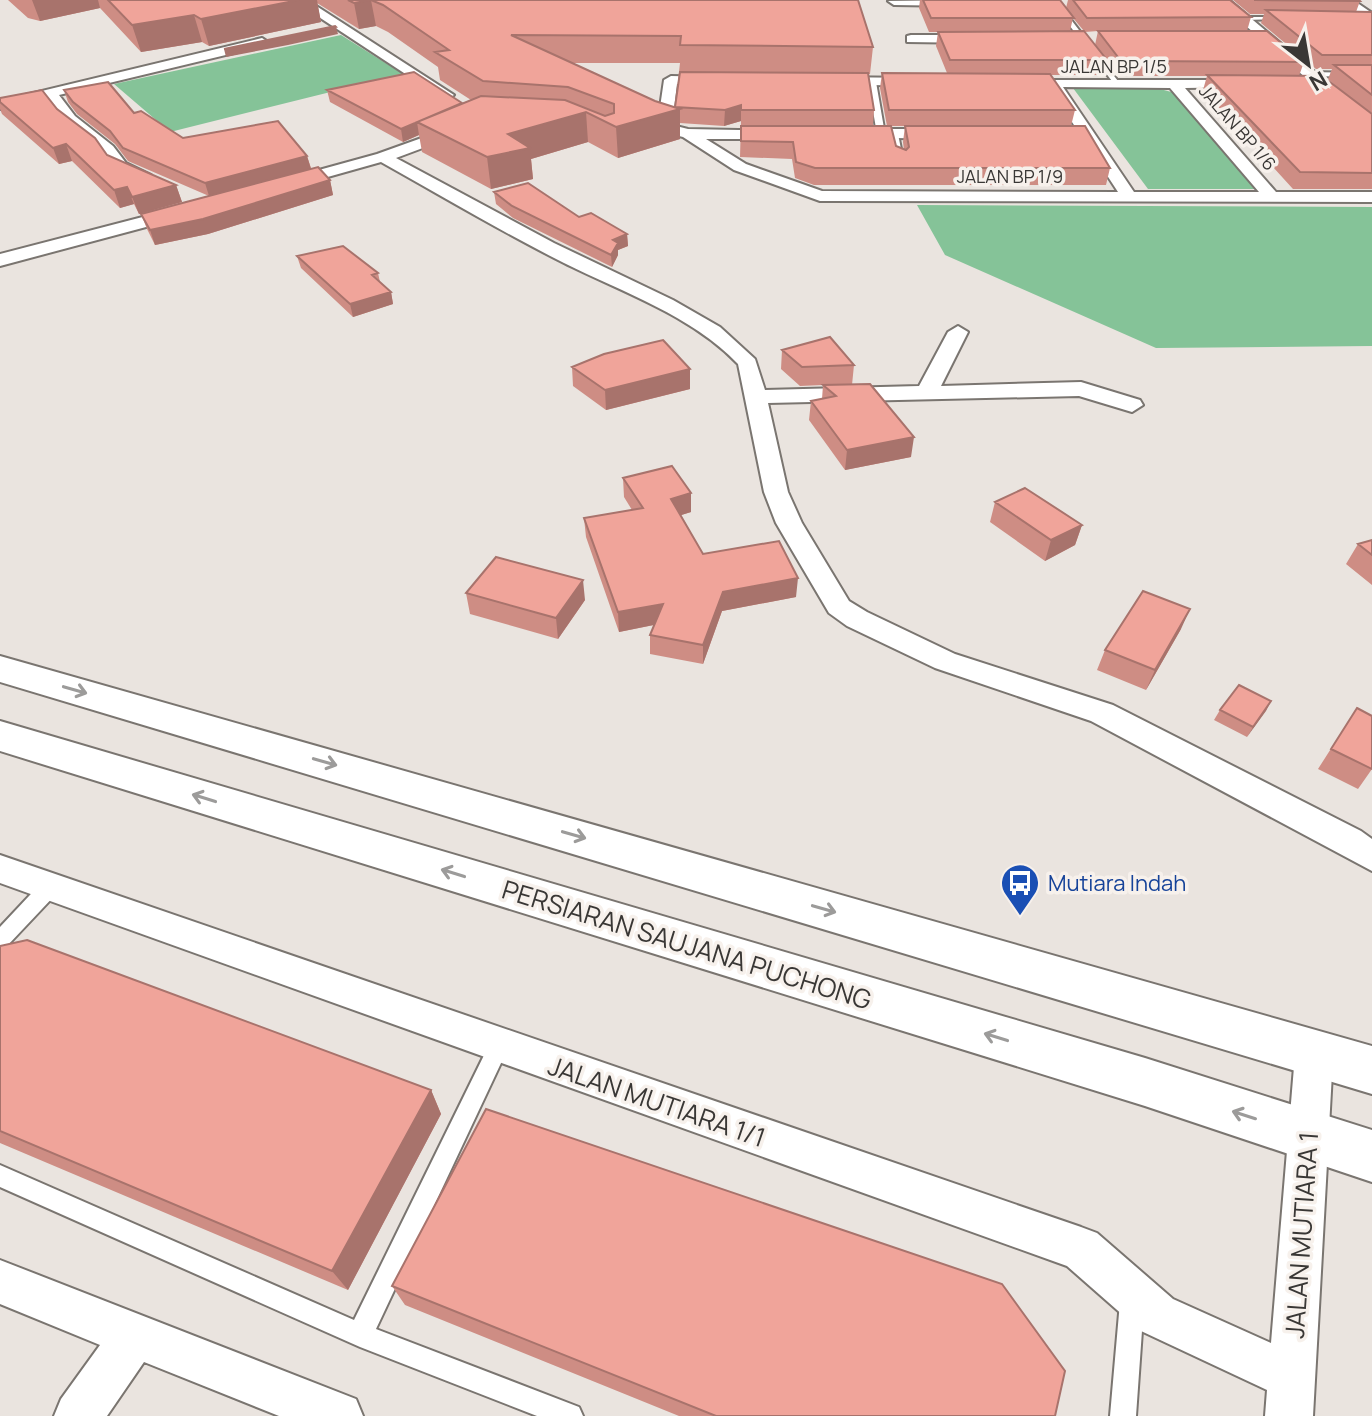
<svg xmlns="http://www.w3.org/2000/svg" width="1372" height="1416" font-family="Manrope,sans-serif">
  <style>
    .green { fill: #85c398 }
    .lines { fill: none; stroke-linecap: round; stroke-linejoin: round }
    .service-casing { stroke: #7a7570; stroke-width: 4 }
    .minor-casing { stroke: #7a7570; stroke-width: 4 }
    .tertiary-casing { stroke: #7a7570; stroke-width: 4 }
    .service { fill: #fff; fill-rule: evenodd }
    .minor { fill: #fff; fill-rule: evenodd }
    .tertiary { fill: #fff; fill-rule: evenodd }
    .wall { fill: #ce8d84; fill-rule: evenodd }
    .shaded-wall { fill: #a8736c }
    .building { fill: #f0a49a; stroke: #a8736c; stroke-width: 2 }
    .oneway { stroke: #9c9b9a }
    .labels { text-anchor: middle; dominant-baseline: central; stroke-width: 7; stroke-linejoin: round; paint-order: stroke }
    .far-street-label { font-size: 18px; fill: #393735; stroke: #f7f1ec }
    .transit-label { font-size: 22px; fill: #164399; stroke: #f7f1ec; text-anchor: start }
    .near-street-label { font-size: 26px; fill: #393735; stroke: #f7f1ec }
  </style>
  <rect width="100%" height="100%" fill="#eae4df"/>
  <path class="green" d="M341 35 403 74 170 132 114 84Z
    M1073 88 1160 89 1179 94 1259 189H1148Z
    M917 205 1372 207V346L1156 348 945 255Z"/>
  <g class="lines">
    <g class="service-casing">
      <path id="service" d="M1050 0H1056L1121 85H1115Z
        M1242 17H1282L1285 19 1244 20Z
        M1304 72 1372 73V77L1307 76Z
        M872 80 876 82 885 134 881 136 877 134 868 82Z
        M894 132 898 134 904 164 897 162 890 134Z
        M51 878 58 880 60 886 58 892 7 946 0 948V927L44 880Z
        M499 1036 506 1039 509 1046 376 1329 579 1407 583 1416H537L360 1347 0 1187V1165L354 1320 492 1039Z
        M1132 1290 1141 1293 1144 1302 1136 1416H1110L1120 1302 1123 1293Z"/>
    </g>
    <g class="minor-casing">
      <path id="minor" d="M293 0H307L454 95 447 99 442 98Z
        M965 0V4L961 6 894 5 888 1Z
        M1216 0H1229L1372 120V132L1367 131Z
        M1339 0H1353L1372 13V23Z
        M911 35H977L983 39 977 43 907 42V36Z
        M262 38 268 42 267 45 59 95 75 116 113 146 126 163 151 175V181C127 187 114 164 100 151 80 131 64 122 47 98L0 109V101Z
        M671 76 720 77 727 81 720 85 677 84 672 125 688 129 785 131V137L780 139H706L746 164 822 191 1118 192 1049 87H1016L1009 83 1011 80H1244L1251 84 1249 87 1185 88 1276 192H1372V202L820 201 734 170 683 137 659 131 657 128 664 80ZM1063 87 1170 88 1259 192H1134Z
        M828 77 920 78 927 82 920 86 823 84 821 81Z
        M458 125 466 130 463 133 396 158 554 243 673 300 720 327 755 359 765 390 919 386 948 332 958 326 968 332 941 386 1081 382 1140 400 1143 405 1132 412 1079 396 768 403 788 492 802 523 849 601 867 612 955 654 1113 705 1361 831 1372 839V871L1091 721 935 668 847 626 829 613 776 523 764 492 738 364C691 315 624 293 564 263 502 232 442 196 381 162L285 189 277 184 279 181 377 154Z
        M852 129H944L952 134 944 139 847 137V131Z
        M185 206 191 207 194 211 191 215 0 266V254Z
        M0 855 1081 1227 1097 1233 1173 1299 1271 1343 1295 1055 1300 1042 1314 1036 1328 1042 1333 1055 1313 1416H1265L1267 1390 1141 1331 1067 1266 0 883Z
        M0 1260 356 1399 363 1416H279L144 1362 107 1416H54L61 1399 100 1345 0 1304Z"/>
    </g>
    <g class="tertiary-casing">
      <path id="tertiary" d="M0 656 1372 1046V1094L0 682Z
        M0 721 1145 1058 1372 1130V1182L1145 1106 0 751Z"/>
    </g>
    <use href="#service" class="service"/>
    <use href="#minor" class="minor"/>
    <use href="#tertiary" class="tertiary"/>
  </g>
  <path class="wall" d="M8 0H858L873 47 870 74H868L874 110 873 126H887L880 88 882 73H947L936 46 938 32H929L919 8 920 0H1060L1066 8 1068 0H1230L1251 17 1247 31 1304 62 1299 76 1347 96 1328 79 1332 69H1316L1261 23 1264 14H1250L1233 0H1359L1360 1 1356 12H1372V189H1293L1203 90 1207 76H1118L1107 61 1103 75H1051L1075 110 1071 126 1110 168 1106 185H814L795 178 792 159 740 157 741 121 724 126 680 123V139L618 158 588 142 531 159 533 179 491 189 422 152 419 135 403 142 330 102 327 90 462 103 471 100 440 80 438 67 388 32 376 26 359 29 317 3 321 22 209 46 202 42 141 52 100 8 40 21 28 18ZM1073 18 1084 31H1070ZM1098 31 1095 45 1085 32ZM572 63H680L675 108 655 101ZM891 126H905L903 142 904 150 896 146Z
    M64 90 134 113 183 138 307 156 311 168 330 180 333 195 208 234 155 245 147 229 141 214 209 196 128 161 115 144 77 114 68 102Z
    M0 98 57 109 107 155 176 185 182 202 139 214 134 204 120 208 72 161 59 164 2 114 0 109Z
    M494 192 579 217 627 234 628 246 618 250V255L612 267 513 218 496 204Z
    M297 256 378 273 380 282 391 292 393 304 353 317 301 268Z
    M782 350 854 365 852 385 911 457 845 470 809 420 811 401 822 399 823 385 800 386 781 369Z
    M572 367 690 369V389L606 410 573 386Z
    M623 478 691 493V512L681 515 703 554 796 597 722 611 703 664 650 654V635L654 625 619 632 586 537 584 518 632 510 624 497Z
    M995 502 1082 525 1075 545 1045 561 990 522Z
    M1372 540V585L1346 564 1358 544Z
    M466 593 585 600 558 639 470 614Z
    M1181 629 1146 690 1097 670 1105 650Z
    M1271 701 1247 737 1214 720 1220 710Z
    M1357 708 1372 769 1358 789 1318 769Z
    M0 946 431 1090 441 1114 348 1290 0 1143Z
    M392 1286 1055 1416H679L405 1305Z"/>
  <path class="shaded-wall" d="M32 0H98L100 8 40 21Z
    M299 0H317L321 22 209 46 201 19Z
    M371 0 376 26 359 29 354 3Z
    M194 15 202 42 141 52 132 25Z
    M336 27 338 34 288 45 226 57 224 49Z
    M741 105V121L724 126 725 110Z
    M680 109V139L618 158 616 127Z
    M586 112 588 142 531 159 533 179 491 189 487 157 508 134Z
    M417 122 419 135 403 142 401 129Z
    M66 144 72 161 59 164 53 148Z
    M307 156 311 169 209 196 205 183Z
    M330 180 333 195 208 234 155 245 150 230Z
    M176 185 182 202 139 214 132 197Z
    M127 187 134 204 120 208 114 190Z
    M627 234 628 246 618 250V255L612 267 611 255 613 240Z
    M391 292 393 304 353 317 350 304Z
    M690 369V389L606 410 605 390Z
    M914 437 911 457 845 470 847 450Z
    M691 493V512L672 518 671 499Z
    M1082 525 1075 545 1045 561 1051 540Z
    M798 578 796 597 722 611 703 664V645L723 592Z
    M583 580 585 600 558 639 556 618Z
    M663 604V623L619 632 618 612Z
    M1190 609 1181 629 1146 690 1155 670Z
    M1271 701 1266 711 1247 737 1253 727Z
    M431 1090 441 1114 348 1290 332 1271Z"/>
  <path class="building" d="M108 0H299L201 19 194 15 132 25Z
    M348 0H371L354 3Z
    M371 0H858L873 47 680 45 681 36 511 35 655 101 680 109 616 127 586 112 508 134 530 148 487 157 417 122 481 96 565 100 605 116 614 113V104L568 87 483 81 435 52 449 50 383 5Z
    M923 0H1060L1074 18H931Z
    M1073 0H1230L1251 17 1087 18Z
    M1254 0H1359L1360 1 1255 0Z
    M1266 10 1372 12V55H1322Z
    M335 26 336 27 224 49Z
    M1084 31 1107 60H950L938 32Z
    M1098 31H1267L1304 62 1121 61Z
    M1334 65H1372V95Z
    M414 72 462 103 401 129 327 90Z
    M680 72 868 73 874 110H741V105L725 110 675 107Z
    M882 73 1050 74 1075 110H889Z
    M1207 75 1322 76 1372 114V173L1300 172Z
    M108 82 134 113 141 111 183 138 278 121 307 156 205 183 123 148 110 131 73 102 64 90Z
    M42 90 57 109 95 138 107 155 176 185 132 197 127 187 114 190 66 144 53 148 0 102V98Z
    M741 126H891L896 146 906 150 909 147 905 126H1085L1110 168H815L796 162 793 142 741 141Z
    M318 167 330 180 203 219 150 230 141 214Z
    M528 183 579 217 591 213 627 234 613 240 618 243 611 255 512 206 494 192Z
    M343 246 378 273 372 275 391 292 350 304 297 256Z
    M830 337 854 365 802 367 782 350Z
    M663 340 690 369 605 390 572 367 604 354Z
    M870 384 914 437 847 450 811 401 836 396 823 385Z
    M672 466 691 493 671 499 703 554 779 541 798 578 723 592 703 645 650 635 663 604 618 612 584 518 643 508 623 478Z
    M1025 488 1082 525 1051 540 995 502Z
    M1372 540V555L1358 544Z
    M496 557 583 580 556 618 466 593Z
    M1143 591 1190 609 1155 670 1105 650Z
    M1239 685 1271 701 1253 727 1220 710Z
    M1357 708 1372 716V769L1331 749Z
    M27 940 431 1090 332 1271 0 1131V946Z
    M486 1109 1002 1284 1065 1371 1055 1416H716L392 1286Z"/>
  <defs><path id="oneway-shaft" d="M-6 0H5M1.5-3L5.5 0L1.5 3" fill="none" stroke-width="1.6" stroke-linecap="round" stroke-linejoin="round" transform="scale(2)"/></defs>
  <g class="oneway">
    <use href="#oneway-shaft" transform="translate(75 690) rotate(16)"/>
    <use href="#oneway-shaft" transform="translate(325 762) rotate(16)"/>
    <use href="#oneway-shaft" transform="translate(204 798) rotate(-163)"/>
    <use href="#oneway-shaft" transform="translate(574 835) rotate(16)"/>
    <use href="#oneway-shaft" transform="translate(453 873) rotate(-163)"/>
    <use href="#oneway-shaft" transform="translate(824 909) rotate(16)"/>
    <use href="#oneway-shaft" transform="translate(996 1037) rotate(-163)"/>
    <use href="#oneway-shaft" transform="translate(1244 1115) rotate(-162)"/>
  </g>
  <defs>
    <g id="bus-pin" transform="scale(2)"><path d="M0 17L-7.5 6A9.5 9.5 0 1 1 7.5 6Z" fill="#1a4fb4" stroke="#f7f1ec"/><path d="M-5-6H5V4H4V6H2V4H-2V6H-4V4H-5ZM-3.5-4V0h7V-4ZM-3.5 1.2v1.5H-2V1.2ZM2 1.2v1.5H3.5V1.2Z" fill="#fff"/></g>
  </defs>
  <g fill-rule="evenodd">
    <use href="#bus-pin" x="1020" y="883"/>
  </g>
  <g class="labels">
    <g class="far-street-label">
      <text x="1114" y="66">JALAN BP 1/5</text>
      <text transform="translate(1238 127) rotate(49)">JALAN BP 1/6</text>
      <text x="1010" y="176">JALAN BP 1/9</text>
    </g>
    <g class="transit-label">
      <text x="1048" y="883">Mutiara Indah</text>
    </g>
    <g class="near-street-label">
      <text transform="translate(687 944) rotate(17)">PERSIARAN SAUJANA PUCHONG</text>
      <text transform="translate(657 1101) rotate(19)">JALAN MUTIARA 1/1</text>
      <text transform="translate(1301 1235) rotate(-86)">JALAN MUTIARA 1</text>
    </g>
  </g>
  <g transform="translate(1308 64) rotate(149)" stroke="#f7f1ec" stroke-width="6" paint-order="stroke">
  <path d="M0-6L14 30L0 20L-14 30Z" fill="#393735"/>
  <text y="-12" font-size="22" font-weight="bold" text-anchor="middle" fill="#393735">N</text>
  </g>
</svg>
